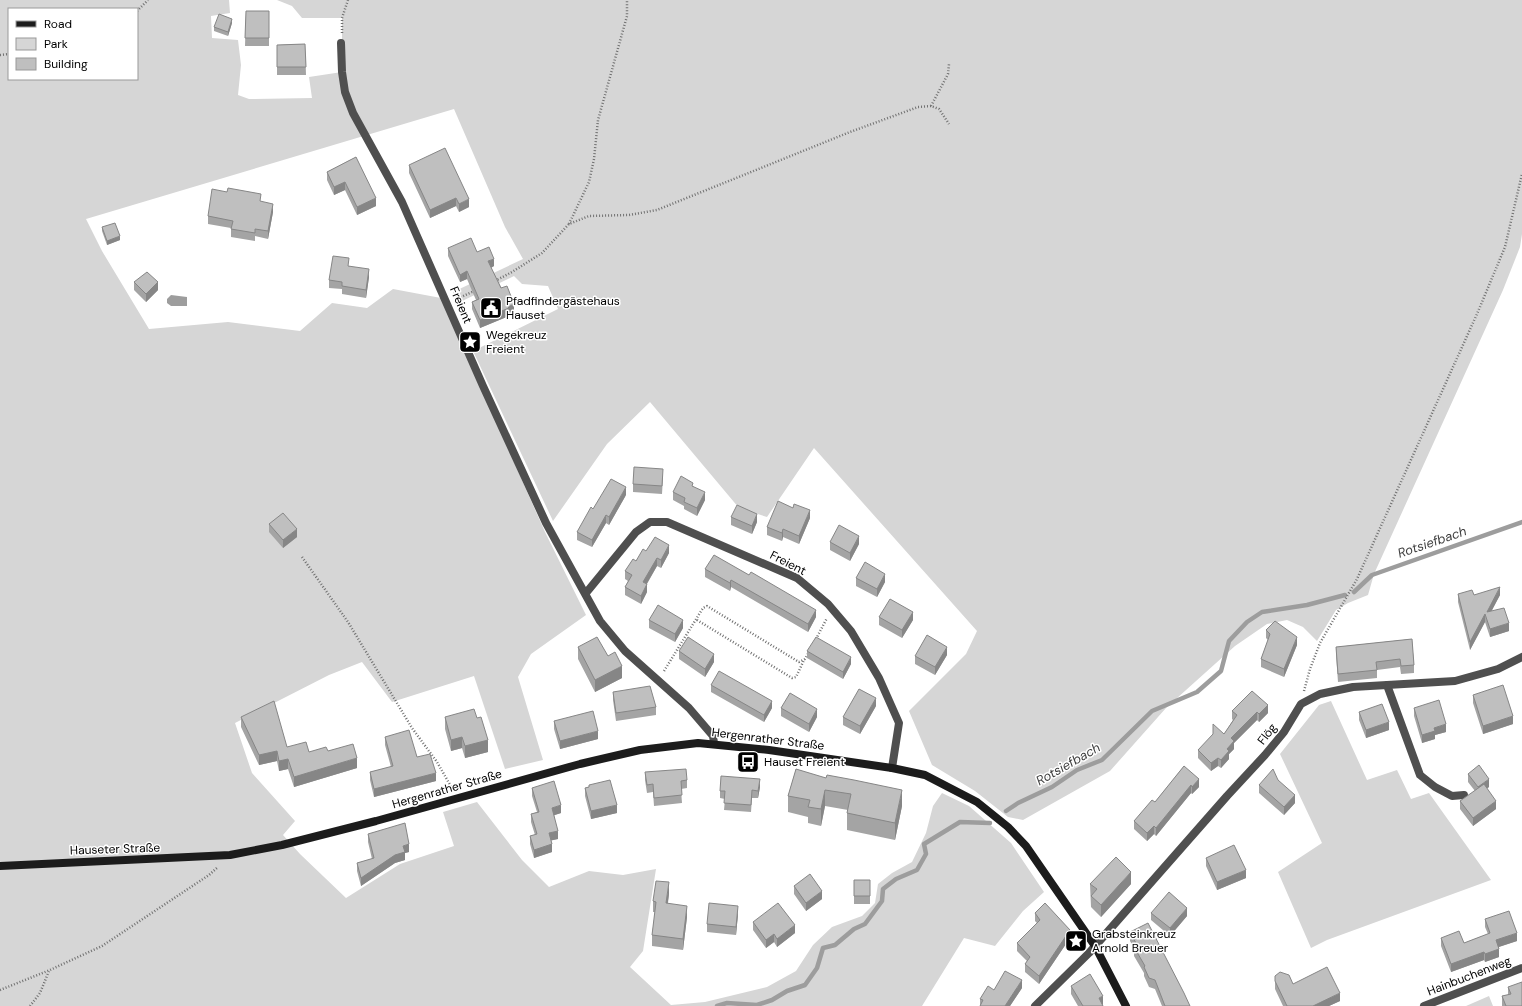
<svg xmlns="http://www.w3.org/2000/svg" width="1522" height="1006" font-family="'DM Sans',sans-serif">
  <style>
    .green { fill: #d6d6d6; fill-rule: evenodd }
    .water { fill: #9d9d9d }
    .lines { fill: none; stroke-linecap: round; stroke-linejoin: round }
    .stream { stroke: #9d9d9d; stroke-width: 4.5 }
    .path { stroke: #717171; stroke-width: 2.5; stroke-dasharray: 1 2; stroke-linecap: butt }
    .lane { stroke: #4f4f4f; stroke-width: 8 }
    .street { stroke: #4f4f4f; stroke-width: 8 }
    .secondary { stroke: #1c1c1c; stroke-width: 8 }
    .wall { fill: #a4a4a4 }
    .shaded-wall { fill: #868686 }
    .building { fill: #bfbfbf; stroke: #868686 }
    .labels { text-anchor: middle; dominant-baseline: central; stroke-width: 3; stroke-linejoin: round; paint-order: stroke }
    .poi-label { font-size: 12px; fill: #000; stroke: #fff; text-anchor: start }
    .street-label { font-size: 12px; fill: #000; stroke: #fff }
    .water-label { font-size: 13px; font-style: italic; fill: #3e3e3e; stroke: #fff }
  </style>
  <rect width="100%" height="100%" fill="#fff"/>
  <path class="green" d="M0 0H229L230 13 211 16 212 38 238 40 241 65 238 95 249 99 312 98 309 77 342 72V18H302L292 6 277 0H1522V234L1520 247 1503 290 1374 574 1368 595 1348 603 1336 610 1317 641 1303 627 1287 620 1267 624 1235 646 1166 708 1110 771 1023 820 1008 817 975 791 932 765 909 711 966 654 977 631 814 448 767 517 739 508 650 402 607 444 553 521 473 351 558 309 548 286 522 284 514 276 458 303 453 292 523 259 505 227 454 109 86 219 102 251 149 329 228 322 300 331 332 303 367 308 393 289 441 298 545 532 586 615 531 654 518 677 543 760 505 769 474 676 392 702 362 662 329 675 235 723 252 773 295 821 283 835 300 854 346 898 400 864 454 846 443 812 477 802 522 860 549 887 589 871 623 875 656 869 643 951 630 967 671 1005 705 1002 767 987 796 971 813 945 832 927 862 916 875 903 878 884 892 873 912 862 926 833 933 806 942 793 969 806 1011 843 1044 892 1023 911 995 946 964 938 922 1006H0ZM9 9H137V79H9Z
    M1331 701 1367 780 1397 770 1411 799 1429 793 1491 880 1327 940 1311 948 1278 872 1322 843 1280 754 1319 705Z
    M1489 996 1493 1006H1466Z"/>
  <path class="water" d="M171 295 187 297V306H171L167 303V299Z"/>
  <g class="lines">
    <path class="stream" d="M1354 592 1372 575 1522 522
      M1006 811 1018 803 1052 787 1077 770 1102 760 1152 711 1197 692 1221 671 1229 641 1247 622 1262 612 1307 605 1345 595
      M717 1006 727 1003 757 1005 772 1000 787 991 805 985 817 968 823 948 835 945 854 929 865 924 882 901 883 889 896 879 917 870 926 854 924 844 960 822 990 823"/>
    <path class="path" d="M137 11 148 0
      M342 33V18L348 0
      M0 55 9 54
      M931 106 948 74 949 64
      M569 224 589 182 594 159 598 120 627 16V0
      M495 281 512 272 542 253 569 224 589 216 629 215 657 210 850 132 918 107 931 106 939 109 949 124
      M455 300 474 291
      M302 557 348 622 412 728 437 762 453 790
      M697 620 792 678 796 677 804 660
      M816 639 827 618
      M664 671 703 608 707 606 799 662 805 659 809 652
      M1304 691 1310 669 1320 643 1357 579 1477 314 1505 247 1522 174
      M0 990 50 970 102 946 209 875 218 867
      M30 1006 40 993 49 971"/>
    <path class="lane" d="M1387 685 1420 775 1435 787 1452 796 1464 795"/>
    <path class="street" d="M341 43 342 72 345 92 353 113 402 202 483 386 546 523 600 621 625 651 689 708 713 736 714 743
      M586 593 636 532 650 522H667L797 578 828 604 851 631 879 678 899 723 892 768
      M1035 1006 1089 953 1227 796 1265 755 1284 732 1301 704 1320 694 1353 687 1455 681 1498 669 1522 657
      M1424 1006 1522 968"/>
    <path class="secondary" d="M0 866 230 855 282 845 376 821 580 764 640 750 698 743 769 750 892 768 925 775 977 802 1008 827 1026 846 1095 946 1126 1006"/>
  </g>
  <path class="wall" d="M246 11H269V46H245Z
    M232 23 228 36 214 31V27Z
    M305 44 306 75H277V45Z
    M356 157 376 206 357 215 345 190 334 195 327 180V172Z
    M409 165 469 207 459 212 456 206 430 218 409 173Z
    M261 202 273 212 268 239 255 236V241L231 237V228L208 224V216Z
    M102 227 120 240 107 245 102 231Z
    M448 248 477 252 494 266 491 268 514 312 509 314V316L480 328 472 309V302L476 300 467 279 460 282 448 256Z
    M349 266 369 277 366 298 342 294V289L329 288V280Z
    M134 282 158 290 146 302 134 290Z
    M663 477 662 494 633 492V484Z
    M693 486 705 500 697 516 684 509V506L673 500V492Z
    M626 495 609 525 606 523 592 547 577 540V532Z
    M731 517 757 522 752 534 731 525Z
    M810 518 799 544 783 537 782 541 767 535V527Z
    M269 524 297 537 283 548 269 532Z
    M830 542 859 544 850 561 830 550Z
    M646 551 669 553 661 568 657 566 647 584V592L641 604 625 595V587L628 581 625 579V571Z
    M705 569 749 575 816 617 808 632 731 587 730 591 705 577Z
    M856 578 885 582 877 597 856 586Z
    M1458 594 1474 595H1500L1491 611 1509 631 1490 637 1485 622 1470 650 1458 602Z
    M879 617 913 620 902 638 879 625Z
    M649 620 683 628 675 642 649 628Z
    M1266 630 1297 645 1284 677 1261 667V659L1268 640 1266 638Z
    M1412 639 1414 665V673L1401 674 1400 667 1377 670V678L1338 682 1336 655V647Z
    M578 647 608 656 622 678 595 692 578 659Z
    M679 651 714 662 705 677 679 659Z
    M807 651 851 664 843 679 807 658Z
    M947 655 935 675 915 664V656Z
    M711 685 772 708 764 722 711 692Z
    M1252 691 1268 713 1259 722 1257 720 1234 743V749L1229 754V759L1221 768 1218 766 1211 771 1198 758V750L1224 734 1233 720 1232 719V711Z
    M613 692 656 707V715L616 721 613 700Z
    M1473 695 1513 724 1483 734 1473 703Z
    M876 706 860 734 843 725V717Z
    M781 708 817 717 809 732 781 716Z
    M1414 708 1446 732 1435 735V739L1422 743 1414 716Z
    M1359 712 1389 730 1366 738 1359 720Z
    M241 717 287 747 309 752 328 751 357 768 294 787 288 769 279 771 277 761 259 765 241 727Z
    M445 717 477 718 488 752 465 758 462 748 451 751 445 729Z
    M554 721 598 739 560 749 554 729Z
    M385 737 417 757 436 781 374 797 370 780V772L391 767 385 745Z
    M1184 766 1199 787 1192 794 1191 793 1156 836 1154 834 1147 841 1134 829V821L1155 802Z
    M796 769 902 806 895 840 847 830V813L848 810 825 806 821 826 808 823V817L788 812V796Z
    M645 772 687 780V788L681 789 682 803 654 806 653 792 647 793 645 780Z
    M1468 774 1489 787 1487 788 1496 809 1473 826 1460 809V801L1475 791 1468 782Z
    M1278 780 1295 803 1284 815 1259 793V785Z
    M589 785 617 813 591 819 585 796V788L589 787Z
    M760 787 758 798H752L751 812 724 810 725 799 720 798V791Z
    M532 788 561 813 554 815 558 839 551 840 552 852 534 858 530 844V836L535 835 531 822V814L537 812 532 796Z
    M368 834 409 852 405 853V860L395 863 361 886 357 871V863L372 859 368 842Z
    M1206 858 1246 878 1217 890 1206 866Z
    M854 880H870V904H854Z
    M1090 884H1131L1101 917 1091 907Z
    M794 886 822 899 806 911 794 894Z
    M669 894 668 903 687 917 683 950 652 946V935L655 912H653V901Z
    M1035 913 1070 938 1039 984 1025 972V964L1027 961 1017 951V943L1037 923 1035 921Z
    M1151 913 1187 916 1170 936 1151 920Z
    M738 914 736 935 707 932V924Z
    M1485 919 1517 941 1498 947 1499 957 1485 962 1484 960 1451 972 1441 946V938L1464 943 1488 934 1485 927Z
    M753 922 795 933 777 947 774 942 766 948 753 930Z
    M1130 932 1190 1006H1162L1155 989 1149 987 1144 976V973L1134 956V948L1130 941Z
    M1275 981 1340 1001 1329 1006H1283L1275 989Z
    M1071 986 1103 1004V1006H1078L1071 994Z
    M1508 987 1522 1006H1502V996L1508 995Z
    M1022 988 1010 1006H980V999L994 990Z"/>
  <path class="shaded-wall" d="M232 19V23L228 36V32Z
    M345 182V190L334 195V187Z
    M376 198V206L357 215V207Z
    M456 198V206L430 218V210Z
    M469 199V207L459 212V204Z
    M273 204V212L268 239V231Z
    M120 236V240L107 245V241Z
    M494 259V266L488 269V261Z
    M369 269V277L366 298V290Z
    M467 271V279L460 282V275Z
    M158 282V290L146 302V294Z
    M514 304V312L509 314V316L480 328V320Z
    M626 487V495L609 525V517Z
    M705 492V500L697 516V508Z
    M810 510V518L799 544V536Z
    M757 514V522L752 534V526Z
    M606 515V523L592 547V540Z
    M297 529V537L283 548V540Z
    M783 529V537L782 541V533Z
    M859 536V544L850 561V553Z
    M669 545V553L661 568V560Z
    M657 558V566L643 590V582Z
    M885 574V582L877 597V589Z
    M731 580V587L730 591V583Z
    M647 584V592L641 604V596Z
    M1500 587V595L1487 620V612Z
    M816 610V617L808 632V624Z
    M913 612V620L902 638V630Z
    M1485 614V622L1470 650V642Z
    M683 620V628L675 642V634Z
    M1509 623V631L1490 637V629Z
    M1297 637V645L1284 677V669Z
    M947 647V655L935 675V667Z
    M714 654V662L705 677V669Z
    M851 657V664L843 679V672Z
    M622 666V678L595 692V680Z
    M876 698V706L860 734V726Z
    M772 701V708L764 722V715Z
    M1268 705V713L1259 722V714Z
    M817 709V717L809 732V724Z
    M1257 712V720L1234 743V749L1229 754V759L1221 768V760L1231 738Z
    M1513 716V724L1483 734V726Z
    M1389 722V730L1366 738V730Z
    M1446 724V732L1435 735V739L1422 743V735L1434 728Z
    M598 731V739L560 749V741Z
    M462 737V748L451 751V740Z
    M488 740V752L465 758V746Z
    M277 751V761L259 765V755Z
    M357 758V768L294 787V777Z
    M1218 758V766L1211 771V763Z
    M288 759V769L279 771V761Z
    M436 773V781L374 797V789Z
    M760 779V787L758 798V791Z
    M1199 779V787L1192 794V787Z
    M1489 779V787L1478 795V787Z
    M1191 785V793L1156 836V828Z
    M825 790V806L821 826V809Z
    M902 790V806L895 840V823Z
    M1295 795V803L1284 815V807Z
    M1496 801V809L1473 826V818Z
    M561 805V813L552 816V808Z
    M617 805V813L591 819V811Z
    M1154 826V834L1147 841V833Z
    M558 831V839L549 841V833Z
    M409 844V852L405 853V860L395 863 361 886V878L403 846Z
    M552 844V852L534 858V850Z
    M1246 870V878L1217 890V882Z
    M1131 872V884L1101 917V905Z
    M669 882V894L666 914V903Z
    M822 891V899L806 911V903Z
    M687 906V917L683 950V939Z
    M738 906V914L736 935V927Z
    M1187 908V916L1170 936V928Z
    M795 925V933L777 947V939Z
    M1070 930V938L1039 984V976Z
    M1517 933V941L1496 948V940Z
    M774 934V942L766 948V940Z
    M1499 949V957L1485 962V954Z
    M1484 952V960L1451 972V964Z
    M1022 980V988L1010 1006H1005Z
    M1340 993V1001L1329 1006H1313Z
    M1103 996V1004L1100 1006 1099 998Z"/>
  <path class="building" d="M246 11H269V38H245Z
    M219 14 232 19 228 32 214 27Z
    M305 44 306 67H277V45Z
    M445 148 469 199 459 204 456 198 430 210 409 165Z
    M356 157 376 198 357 207 345 182 334 187 327 172Z
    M228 188 261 194 260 201 273 204 268 231 255 229V233L231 229 233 221 208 216 212 189 227 192Z
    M115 223 120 236 107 241 102 227Z
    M471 238 477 252 489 247 494 259 488 261 501 288 507 286 514 304 508 307 509 308 480 320 472 302 479 299 467 271 460 275 448 248Z
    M333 256 349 258 348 266 369 269 366 290 342 286V282L329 280Z
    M147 272 158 282 146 294 134 282Z
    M634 467 663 469 662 486 633 484Z
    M681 476 693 483 692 486 705 492 697 508 684 502 685 498 673 492Z
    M611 479 626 487 609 517 606 515 592 540 577 532 591 507 593 509Z
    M778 501 793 508 794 504 810 510 799 536 783 529 782 533 767 527Z
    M737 505 757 514 752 526 731 517Z
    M283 513 297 529 283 540 269 524Z
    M839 525 859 536 850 553 830 542Z
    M655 537 669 545 661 560 657 558 643 582 647 584 641 596 625 587 632 575 625 571 633 559 636 561 643 549 646 551Z
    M714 555 749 575 751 572 816 610 808 624 731 580 730 583 705 569Z
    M865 562 885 574 877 589 856 578Z
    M1500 587 1487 612 1504 608 1509 623 1490 629 1485 614 1470 642 1458 594 1472 590 1474 595Z
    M890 599 913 612 902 630 879 617Z
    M658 605 683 620 675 634 649 620Z
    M1275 621 1297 637 1284 669 1261 659 1270 634 1266 630Z
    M927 635 947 647 935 667 915 656Z
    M597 637 608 656 615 652 622 666 595 680 578 647Z
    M688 637 714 654 705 669 679 651Z
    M816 637 851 657 843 672 807 651Z
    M1412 639 1414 665 1401 666 1400 659 1376 662 1377 670 1338 674 1336 647Z
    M719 671 772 701 764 715 711 685Z
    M1503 685 1513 716 1483 726 1473 695Z
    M650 686 656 707 616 713 613 692Z
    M859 689 876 698 860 726 843 717Z
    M1252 691 1268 705 1259 714 1257 712 1231 738 1234 741 1227 749 1229 751 1221 760 1218 758 1211 763 1198 750 1213 734V724L1224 734 1237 715 1232 711Z
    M790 693 817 709 809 724 781 708Z
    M1439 700 1446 724 1434 728 1435 731 1422 735 1414 708Z
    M274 701 287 747 306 742 309 752 326 747 328 751 353 744 357 758 294 777 288 759 279 761 277 751 259 755 241 717Z
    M1382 704 1389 722 1366 730 1359 712Z
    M474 709 477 718 481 717 488 740 465 746 462 737 451 740 445 717Z
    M593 711 598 731 560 741 554 721Z
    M409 730 417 757 430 754 436 773 374 789 370 772 393 766 385 737Z
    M1479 765 1489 779 1478 787 1468 774Z
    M1184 766 1199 779 1192 787 1191 785 1156 828 1154 826 1147 833 1134 821 1152 800 1155 802Z
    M686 769 687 780 681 781 682 795 654 798 653 784 647 785 645 772Z
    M796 769 826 778 827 775 854 780 902 790 895 823 847 813 851 794 825 790 821 809 808 807 810 800 788 796Z
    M1273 769 1278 780 1295 795 1284 807 1259 785Z
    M721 776 760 779 758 791 752 790 751 805 724 803 725 791H720Z
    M610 780 617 805 591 811 585 788 589 787V785Z
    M554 781 561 805 552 808 558 831 549 833 552 844 534 850 530 836 537 834 531 814 539 812 532 788Z
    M1484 784 1496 801 1473 818 1460 801Z
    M405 823 409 844 403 846 405 852 395 855 361 878 357 863 374 858 368 834Z
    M1234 845 1246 870 1217 882 1206 858Z
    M1116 857 1131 872 1101 905 1091 896 1097 889 1090 884Z
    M810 874 822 891 806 903 794 886Z
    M854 880H870V896H854Z
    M656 881 669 882 666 903 687 906 683 939 652 935 656 902 653 901Z
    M1169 892 1187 908 1170 928 1151 913Z
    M709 903 738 906 736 927 707 924Z
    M778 903 795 925 777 939 774 934 766 940 753 922Z
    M1045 903 1070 930 1039 976 1025 964 1030 957 1017 943 1040 920 1035 913Z
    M1509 911 1517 933 1496 940 1499 949 1485 954 1484 952 1451 964 1441 938 1459 931 1464 943 1490 933 1485 919Z
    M1148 923 1184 993 1190 1006H1165L1155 980 1149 978 1144 967 1145 966 1134 947 1137 945 1130 932Z
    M1327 967 1340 993 1313 1006H1287L1275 981V976L1280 972 1289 975 1293 984Z
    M1005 971 1022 980 1005 1006H980L983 1000 980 999 988 986 994 990Z
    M1090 974 1103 996 1099 998 1103 1006H1083L1071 986Z
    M1522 982V1006H1506L1502 996 1511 994 1508 987Z"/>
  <defs>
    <g id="civic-square" transform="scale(1.15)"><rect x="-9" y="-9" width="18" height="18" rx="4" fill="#000" stroke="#fff"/><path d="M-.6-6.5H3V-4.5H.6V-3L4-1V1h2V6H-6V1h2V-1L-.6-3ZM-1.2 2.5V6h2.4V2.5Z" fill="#fff"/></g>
    <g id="sight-square" transform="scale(1.15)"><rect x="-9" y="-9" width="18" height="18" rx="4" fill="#000" stroke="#fff"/><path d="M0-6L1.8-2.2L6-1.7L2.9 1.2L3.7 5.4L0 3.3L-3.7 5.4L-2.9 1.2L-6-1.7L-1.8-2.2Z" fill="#fff"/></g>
    <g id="bus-square" transform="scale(1.15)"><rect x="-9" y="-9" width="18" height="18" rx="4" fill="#000" stroke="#fff"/><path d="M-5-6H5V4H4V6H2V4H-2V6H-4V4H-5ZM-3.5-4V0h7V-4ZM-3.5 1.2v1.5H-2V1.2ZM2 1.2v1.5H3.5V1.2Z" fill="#fff"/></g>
  </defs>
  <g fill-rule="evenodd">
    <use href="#civic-square" x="491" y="308"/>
    <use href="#sight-square" x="470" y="342"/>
    <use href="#bus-square" x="748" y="762"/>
    <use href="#sight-square" x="1076" y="941"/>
  </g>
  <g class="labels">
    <g class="poi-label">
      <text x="506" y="301">Pfadfindergästehaus<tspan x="506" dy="14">Hauset</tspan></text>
      <text x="486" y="335">Wegekreuz<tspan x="486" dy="14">Freient</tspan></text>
      <text x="764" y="762">Hauset Freient</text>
      <text x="1092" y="934">Grabsteinkreuz<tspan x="1092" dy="14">Arnold Breuer</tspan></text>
    </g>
    <g class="street-label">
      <text transform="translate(461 305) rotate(67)">Freient</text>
      <text transform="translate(788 563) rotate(27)">Freient</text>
      <text transform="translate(1267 734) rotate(-52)">Flög</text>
      <text transform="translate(768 739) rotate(7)">Hergenrather Straße</text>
      <text transform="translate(447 789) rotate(-16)">Hergenrather Straße</text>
      <text transform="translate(115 849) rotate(-2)">Hauseter Straße</text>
      <text transform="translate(1469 976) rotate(-21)">Hainbuchenweg</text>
    </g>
    <g class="water-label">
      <text transform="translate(1432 542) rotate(-19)">Rotsiefbach</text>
      <text transform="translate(1068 764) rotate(-30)">Rotsiefbach</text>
    </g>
  </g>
  <rect x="8" y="8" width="130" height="72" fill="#ffffff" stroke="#999999"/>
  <rect x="16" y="21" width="20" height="6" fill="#1c1c1c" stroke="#999999"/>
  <text x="44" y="28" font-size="12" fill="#000000">Road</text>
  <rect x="16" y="38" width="20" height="12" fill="#d6d6d6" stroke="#999999"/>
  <text x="44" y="48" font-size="12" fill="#000000">Park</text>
  <rect x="16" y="58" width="20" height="12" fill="#bfbfbf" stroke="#999999"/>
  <text x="44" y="68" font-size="12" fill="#000000">Building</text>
</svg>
